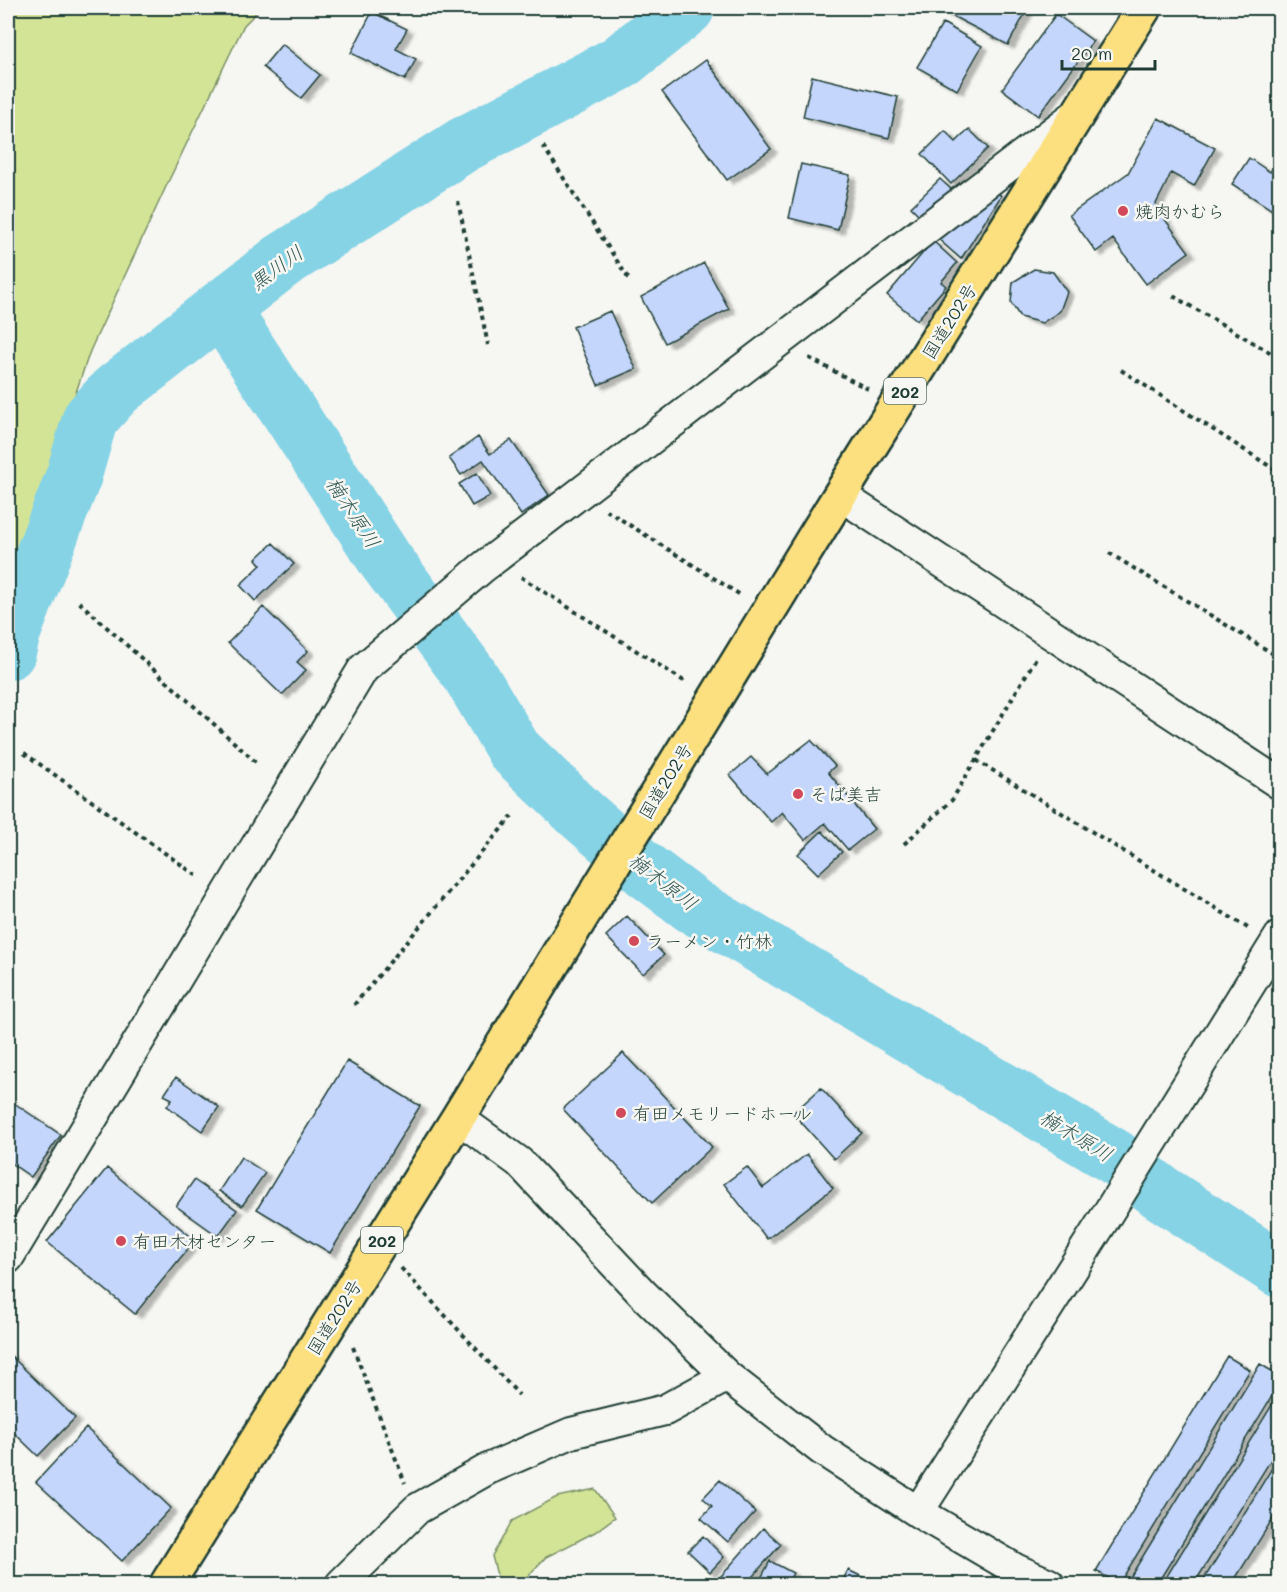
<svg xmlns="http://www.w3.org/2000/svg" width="1287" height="1592" font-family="Mali,'Klee One',sans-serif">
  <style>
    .green { fill: #d4e497; stroke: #7a9066; stroke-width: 1.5 }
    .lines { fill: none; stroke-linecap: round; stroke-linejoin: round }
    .river { stroke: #86d3e5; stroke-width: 56 }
    .building { fill: #c4d6fc; stroke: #1f3d34; stroke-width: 1.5; filter: url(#shadow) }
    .minor-casing { stroke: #1f3d34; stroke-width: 34 }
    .trunk-casing { stroke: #1f3d34; stroke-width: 38 }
    .path { stroke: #1f3d34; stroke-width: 4; stroke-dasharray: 4.5 4.5; stroke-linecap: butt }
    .minor { stroke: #f6f6f2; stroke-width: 30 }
    .trunk { stroke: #fce080; stroke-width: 33 }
    .poi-dot { fill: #d1495b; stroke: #f6f6f2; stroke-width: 2 }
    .labels { text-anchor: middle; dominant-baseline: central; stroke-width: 5; stroke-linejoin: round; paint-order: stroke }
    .shield { fill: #f6f6f2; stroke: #60746d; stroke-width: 1.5 }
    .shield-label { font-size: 16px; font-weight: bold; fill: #1f3d34 }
    .poi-label { font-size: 18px; fill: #1f3d34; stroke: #f6f6f2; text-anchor: start }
    .street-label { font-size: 18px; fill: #1f3d34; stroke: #f6f6f2 }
    .water-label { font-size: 20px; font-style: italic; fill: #345b57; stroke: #f6f6f2 }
  </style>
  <defs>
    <filter id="shadow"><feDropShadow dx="6" dy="4" stdDeviation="1.5" flood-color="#0004"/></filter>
  </defs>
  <rect width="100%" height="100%" fill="#f6f6f2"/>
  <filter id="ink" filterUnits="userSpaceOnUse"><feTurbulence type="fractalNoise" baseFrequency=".0167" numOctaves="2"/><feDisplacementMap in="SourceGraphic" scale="12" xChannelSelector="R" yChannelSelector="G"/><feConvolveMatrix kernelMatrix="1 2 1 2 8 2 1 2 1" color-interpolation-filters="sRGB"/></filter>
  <g filter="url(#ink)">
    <path class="green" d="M8 8H261L244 25 170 178 90 351 8 592V87C10 60 7 34 8 8Z
      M595 1489 615 1517 595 1532 546 1557 520 1584H511L498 1579 492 1556 512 1521 557 1497Z"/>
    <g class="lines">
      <path class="river" d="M221 308 386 561 470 675 514 750 581 814 645 870 693 906 1115 1157 1160 1192 1280 1270
        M8 652 13 632 74 475 90 419 115 391 282 261 463 145 619 63 687 8"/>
    </g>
    <path class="building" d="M937 8H1028L1008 45Z
      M372 12 407 29 396 49 416 59 405 80 351 53Z
      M1056 14 1093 41 1038 116 1002 89Z
      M943 23 982 46 957 90 917 67Z
      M282 44 320 75 301 98 263 67Z
      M706 60 771 149 727 180 662 92Z
      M812 76 898 97 889 138 803 117Z
      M1158 118 1215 148 1194 186 1171 173 1164 188 1155 206 1189 252 1146 284 1113 239 1096 252 1069 215 1128 173Z
      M969 129 988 148 951 184 922 154 945 131 956 142Z
      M1249 158 1270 172 1280 158V215L1232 184Z
      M801 164 850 175 838 230 789 218Z
      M940 179 952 190 922 218 911 207Z
      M989 185 1001 196 961 259 937 238Z
      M933 241 957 263 941 282 946 286 917 320 887 295Z
      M704 263 729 309 665 343 641 297Z
      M1034 269 1053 272 1067 292 1060 311 1042 323 1020 317 1011 303 1013 282Z
      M610 311 636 369 598 385 573 327Z
      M478 437 490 454 511 440 549 495 521 515 483 460 461 475 449 458Z
      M477 473 490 496 472 506 459 484Z
      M273 543 294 564 255 601 240 585 261 565 256 559Z
      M263 607 308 651 297 662 306 670 282 695 228 643Z
      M811 740 835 766 828 772 874 829 848 850 825 823 805 840 782 812 771 822 730 775 751 757 767 774Z
      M822 831 842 852 818 874 798 854Z
      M627 916 664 955 643 974 606 936Z
      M623 1053 712 1147 652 1203 563 1109Z
      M347 1061 420 1106 330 1253 257 1209Z
      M176 1077 219 1107 202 1131 167 1106 172 1099 164 1095Z
      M821 1088 862 1133 834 1159 793 1113Z
      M8 1099 61 1135 31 1177 8 1161Z
      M807 1154 833 1188 767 1239 724 1184 747 1167 763 1188Z
      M241 1157 265 1173 242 1206 219 1191Z
      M107 1168 195 1240 135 1314 47 1242Z
      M194 1180 237 1210 218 1236 176 1206Z
      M8 1353 75 1418 38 1456 8 1427Z
      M1227 1356 1250 1370 1119 1584 1096 1571Z
      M1260 1364 1280 1376V1383L1157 1584H1138L1129 1579Z
      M1280 1392V1445L1194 1584H1162Z
      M86 1428 171 1508 122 1561 36 1482Z
      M1280 1455V1507L1232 1584H1201Z
      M720 1480 755 1512 728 1542 701 1518 712 1506 703 1498Z
      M763 1528 781 1544 746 1584H714Z
      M703 1536 724 1557 710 1572 688 1551Z
      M770 1561 793 1573 787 1584H758Z
      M848 1570 877 1584H841Z"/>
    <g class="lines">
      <g class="minor-casing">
        <path id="minor" d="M840 495 1280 784
          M458 1118 519 1162 643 1294 727 1376 822 1450 918 1512 1015 1569 1049 1584
          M8 1258 363 669 482 568 1074 116
          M918 1512 1103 1221 1280 936
          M341 1584 417 1509 488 1469 571 1433 665 1410 727 1376"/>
      </g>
      <g class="trunk-casing">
        <path id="trunk" d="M167 1584 458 1118 840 495 1144 8"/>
      </g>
      <path class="path" d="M543 146 630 281
        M458 201 488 345
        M1173 296 1280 358
        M809 358 868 389
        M1121 370 1280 473
        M606 510 742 596
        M1109 553 1280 658
        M521 577 687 683
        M79 602 258 764
        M24 753 200 878
        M976 760 1251 930
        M904 844 952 800 1036 658
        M354 1005 512 816
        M401 1268 519 1395
        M353 1347 405 1483"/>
      <use href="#minor" class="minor"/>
      <use href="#trunk" class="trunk"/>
    </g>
  </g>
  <g class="poi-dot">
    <circle cx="1123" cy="211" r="6"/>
    <circle cx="798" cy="794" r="6"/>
    <circle cx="634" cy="941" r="6"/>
    <circle cx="621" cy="1113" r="6"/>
    <circle cx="121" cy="1241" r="6"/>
  </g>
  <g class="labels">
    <g class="shield">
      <rect x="884" y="378" width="42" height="26" rx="4.5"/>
      <rect x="361" y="1227" width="42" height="26" rx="4.5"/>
    </g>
    <g class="shield-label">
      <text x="905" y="391">202</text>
      <text x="382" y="1240">202</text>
    </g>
    <g class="poi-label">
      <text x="1135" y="211">焼肉かむら</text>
      <text x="810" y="794">そば美吉</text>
      <text x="646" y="941">ラーメン・竹林</text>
      <text x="633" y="1113">有田メモリードホール</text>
      <text x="133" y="1241">有田木材センター</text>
    </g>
    <g class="street-label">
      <text transform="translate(949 321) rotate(-58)">国道202号</text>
      <text transform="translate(665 781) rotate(-59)">国道202号</text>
      <text transform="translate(334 1317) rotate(-58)">国道202号</text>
    </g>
    <g class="water-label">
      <text transform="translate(276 267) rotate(-36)">黒川川</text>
      <text transform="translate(354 512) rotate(57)">楠木原川</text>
      <text transform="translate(664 881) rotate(38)">楠木原川</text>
      <text transform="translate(1077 1135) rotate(31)">楠木原川</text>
    </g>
  </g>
  <rect width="1287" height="1592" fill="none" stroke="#f6f6f2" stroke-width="30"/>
  <rect x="15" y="15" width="1257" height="1562" fill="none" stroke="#1f3d34" stroke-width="2" filter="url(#ink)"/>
  <path d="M1062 60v9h93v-9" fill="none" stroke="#1f3d34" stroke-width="3"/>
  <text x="1071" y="60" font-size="18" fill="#1f3d34" stroke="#f6f6f2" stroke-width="4.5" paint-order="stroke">20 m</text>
</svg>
